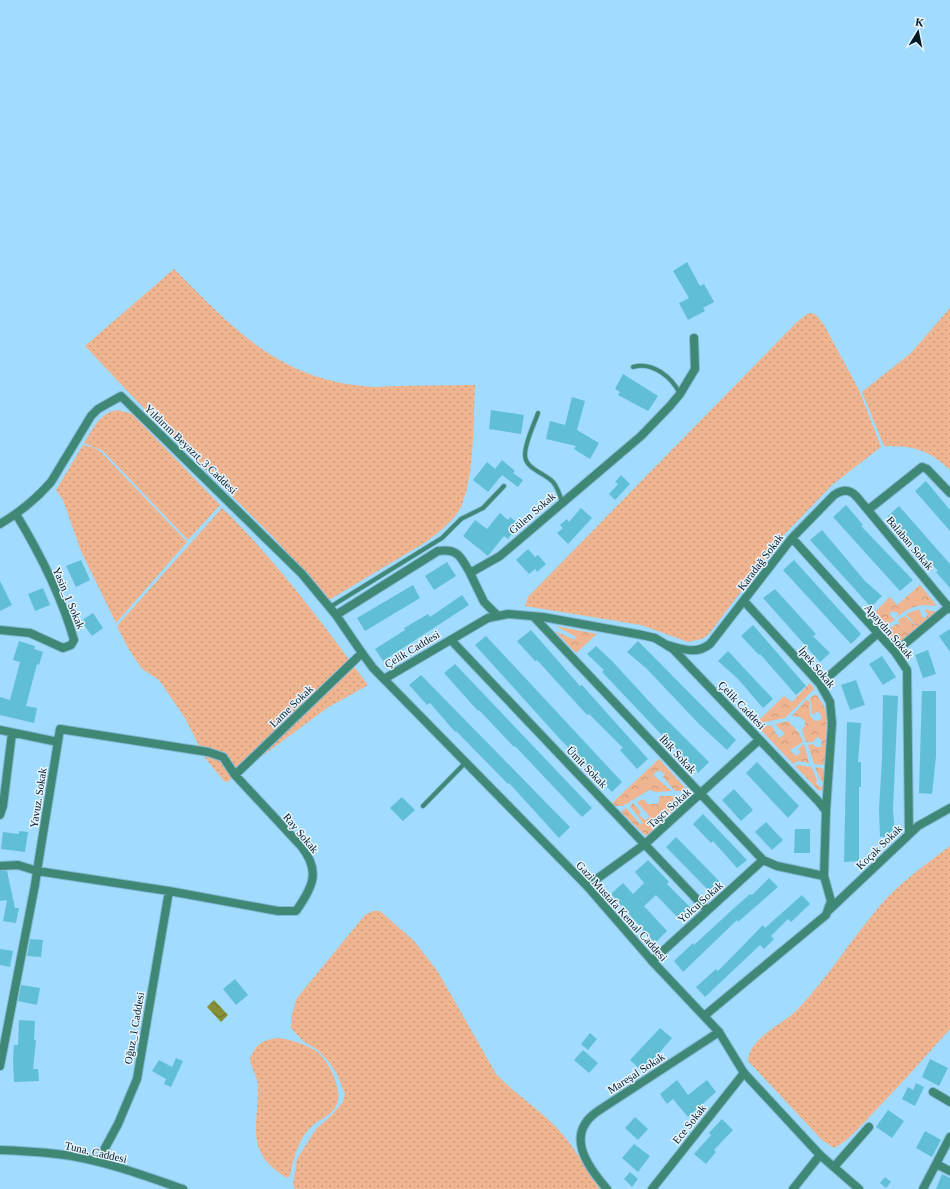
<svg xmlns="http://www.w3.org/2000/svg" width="950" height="1189" font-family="Georgia,serif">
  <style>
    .grass { fill: url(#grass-dots) }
    .park { fill: url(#park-crowns) }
    .water { fill: url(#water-waves) }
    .building { fill: #60bfd5 }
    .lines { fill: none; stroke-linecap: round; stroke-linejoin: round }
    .service-casing { stroke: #84b8d7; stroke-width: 5.5 }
    .minor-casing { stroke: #84b8d7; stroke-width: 10 }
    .tertiary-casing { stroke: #84b8d7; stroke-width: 10 }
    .service { stroke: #3f8876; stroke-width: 4 }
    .minor { stroke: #3f8876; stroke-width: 8 }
    .tertiary { stroke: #3f8876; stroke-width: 8 }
    .labels { text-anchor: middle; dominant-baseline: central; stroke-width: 3; stroke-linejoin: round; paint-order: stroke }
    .street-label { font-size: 11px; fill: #001929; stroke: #e7f5fe }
  </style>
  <defs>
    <pattern id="grass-dots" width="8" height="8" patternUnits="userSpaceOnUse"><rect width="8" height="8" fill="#eeb590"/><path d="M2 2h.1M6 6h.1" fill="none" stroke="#ca9b7c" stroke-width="1.8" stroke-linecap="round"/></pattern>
    <pattern id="park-crowns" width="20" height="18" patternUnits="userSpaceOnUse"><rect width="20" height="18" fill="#eeb590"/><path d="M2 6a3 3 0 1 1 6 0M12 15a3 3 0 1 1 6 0" fill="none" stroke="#ca9b7c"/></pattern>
    <pattern id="water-waves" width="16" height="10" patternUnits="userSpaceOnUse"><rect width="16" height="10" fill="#869036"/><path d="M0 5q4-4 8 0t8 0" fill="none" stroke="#6b752e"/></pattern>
  </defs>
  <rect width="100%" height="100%" fill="#a1dbfd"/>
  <path class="grass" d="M174 269C231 326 277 378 363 386 375 388 387 386 399 386 425 386 450 385 475 385 473 420 475 475 461 507 454 521 438 533 426 542L329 600 274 538 132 396 85 346Z
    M950 308V470C928 449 914 446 884 446L862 392 911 353Z
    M812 313 817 316 824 325 859 390 881 447 832 485 782 537 709 634 702 639 688 642 641 625 525 606 528 597 797 322 807 314Z
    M118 410 132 414 220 505 188 540 103 451 84 443C93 429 100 412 118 410Z
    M83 445 95 448 102 453 187 542 116 623 81 551 63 500 56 490Z
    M222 508C278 562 322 623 368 685L327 708 227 782 224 781 206 759 185 718 159 680 142 669 128 648 117 626Z
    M950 846V1029C925 1057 901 1084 875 1111 862 1124 850 1140 834 1148L822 1140 748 1061C749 1038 782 1025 797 1010 827 979 850 941 879 907 899 883 925 865 950 846Z
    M373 911H380L414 941 438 972 496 1074C514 1093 537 1108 556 1127 573 1145 586 1168 600 1189H295L293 1184 297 1159 316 1129 331 1116 343 1102 345 1094 337 1074 329 1062 318 1050 303 1041 291 1028V1017L297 998 365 915Z
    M279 1038C292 1040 305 1044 316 1051 329 1060 344 1092 336 1106 332 1114 324 1118 317 1122 299 1135 294 1156 290 1176L287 1178C243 1151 259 1127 258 1085 257 1074 251 1069 250 1059 255 1045 263 1039 279 1038Z"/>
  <path class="park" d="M920 585 937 606C921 604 910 606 897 617L898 613 892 611 889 615 895 619 882 630 870 617 890 597 897 605Z
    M919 609 923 619 928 615 924 609 937 612 898 644H894L884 633 896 624 900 625 898 620 905 616 918 628 906 614Z
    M556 626 597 634 576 653 555 631 575 640 576 637Z
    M810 683 814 689 785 718 755 724 784 696 792 702Z
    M816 694 824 706 827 716 826 765 814 764 808 745 813 744 816 747H821L822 740 817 737 813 742H806L802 730 805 725V721L800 717 792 716 806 700 809 701 810 716 815 721 820 720 822 718 820 713 816 712 812 715 810 698Z
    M788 721 799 733 803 742 790 750 796 756 801 752 798 749 804 744 809 763 798 761 793 764 759 728 771 725 779 738 785 734 775 724Z
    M659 759 688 791H675L663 777 665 774 659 770 653 775 672 791 656 792 649 790 623 806H615L612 803Z
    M799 765 811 767 817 780 816 783 820 787 823 785V782L820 779 815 767 826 769 824 789 819 791 795 766Z
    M659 796H689L649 835H645L621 812 626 808 640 824 643 823 630 806 633 803 641 812 639 815 645 820 650 817 637 802 643 799 648 804H657L659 802Z"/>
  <path class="water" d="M214 1000 228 1015 221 1022 207 1007Z"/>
  <path class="building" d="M687 262 700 286 704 284 714 302 703 308 705 311 688 320 679 303 689 298 673 271Z
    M623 374 658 396 648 411 618 395 620 392 615 389Z
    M572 397 585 401 577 430 599 443 590 459 574 449 576 446 546 439 550 421 565 425Z
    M491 410 524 415 521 434 489 429Z
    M502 460 515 471 513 473 523 480 518 487 502 475 488 492 473 480 487 462 495 469Z
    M621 475 630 484 615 500 609 494 618 484 615 482Z
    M926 481 950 510V531L915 491Z
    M846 505 863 525 861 526 913 580 900 591 833 517Z
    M899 506 950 564V588L936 572 938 571 888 516Z
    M581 508 592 518 568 544 557 533 563 528 560 525 567 519 569 522Z
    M500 513 508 520 510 517 519 524 508 539 504 536 488 556 463 536 475 520 487 529Z
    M822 530 865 581 882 596 871 607 810 540Z
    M528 549 535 557 538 555 546 564 537 572 535 569 529 574 516 560Z
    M81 560 90 580 76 587 66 566Z
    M794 560 861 634 851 644 783 570Z
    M447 562 456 576 434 590 425 576Z
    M0 581 12 605 0 611Z
    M413 585 420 598 365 631 357 618Z
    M43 588 50 605 35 611 28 594Z
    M775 589 816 634 813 636 830 653 820 662 763 598Z
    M462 595 469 605 383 661 375 649 405 630 404 628 428 614 430 617Z
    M93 613 103 628 92 636 81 621Z
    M753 625 806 686 796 695 760 654 759 655 741 636Z
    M950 629V652L939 636Z
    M531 630 580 686 582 685 648 759 637 769 620 750 623 748 589 714 587 715 537 660 535 661 517 641Z
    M486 636 622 782 612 792 559 738 475 645Z
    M19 641 35 646 34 649 43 652 39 665 37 664 26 706 37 708 34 723 0 715V697L10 700 20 662 13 660Z
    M638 641 736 740 727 750 699 724 647 669 627 652Z
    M596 646 613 662 656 709 709 762 698 773 602 672 604 670 587 654Z
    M928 650 936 674 923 678 915 655Z
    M728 651 773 699 763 708 738 679 718 661Z
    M882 656 896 677 883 685 869 664Z
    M455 664 592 808 582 817 515 746 514 747 479 710 478 711 444 673Z
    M421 675 570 827 559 838 509 783 508 784 456 731 455 732 430 703 427 705 409 685Z
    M856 680 865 705 850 710 841 685Z
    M922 691H936V756L932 794 919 793Z
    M883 695 898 696 893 809 895 836 880 837 879 809 882 760Z
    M847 722 861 723 858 762H861V787H859V861L844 862Z
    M757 762 799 806 788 818 746 773Z
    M734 789 753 810 741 821 722 800Z
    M402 797 415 810 403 821 390 808Z
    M703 814 747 860 737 868 713 841 711 843 693 824Z
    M766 822 783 840 772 850 755 832Z
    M795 829H810V853H794Z
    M19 831 28 832 25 852 1 849 3 832 19 834Z
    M676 837 721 883 711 893 666 847Z
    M648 860 669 882 667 884 691 908 679 919 656 895 644 906 667 931 655 943 611 894 623 883 633 894 644 883 635 872Z
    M0 871H7L15 908H19L16 923 3 921 7 900 0 901Z
    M769 878 778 887 738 922 737 920 683 972 674 961 693 943 694 945 732 910 750 894 752 895Z
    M802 895 810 904 791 922 788 919 771 936 774 939 764 949 760 945 705 997 696 987 716 969 718 971 763 925 765 928Z
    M30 939 43 940 41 957 27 956Z
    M0 949 13 951 10 967 0 965Z
    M235 979 248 995 236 1005 223 989Z
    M21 985 40 988 37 1005 18 1001Z
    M19 1020 35 1021 34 1040H36L33 1069H38L39 1081 14 1082 13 1059 14 1045H18Z
    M660 1028 672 1038 643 1072 630 1060Z
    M590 1033 597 1039 588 1050 581 1044Z
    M583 1050 598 1063 589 1073 574 1060Z
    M176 1058 183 1061 171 1087 164 1084 166 1079 152 1071 159 1060 172 1067Z
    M930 1059 948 1068 939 1086 922 1077Z
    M677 1080 688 1095 707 1080 716 1092 688 1117 673 1099 667 1104 660 1094Z
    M916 1083 924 1087 915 1106 902 1099 908 1087 913 1090Z
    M888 1110 904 1121 892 1138 876 1127Z
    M635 1117 648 1129 638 1140 625 1128Z
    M722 1119 733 1130 714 1150 716 1152 706 1164 694 1154 711 1135 709 1133Z
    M925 1131 941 1140 932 1157 916 1148Z
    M634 1144 650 1156 638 1172 622 1158Z
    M630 1172 638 1179 632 1187 624 1179Z
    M942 1174 950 1178V1189H936Z
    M885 1177 891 1182 886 1188 880 1183Z"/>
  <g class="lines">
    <g class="service-casing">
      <path id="service" d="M633 367C652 361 672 377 680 394
        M538 413C534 425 525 442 525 455 525 469 545 473 553 482 558 488 560 495 562 502
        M330 607 442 538 461 519 483 508 504 486
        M423 806 465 763"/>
    </g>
    <g class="minor-casing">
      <path id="minor" d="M868 510 922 467 927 469 950 493
        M0 524C19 513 37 498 51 482L91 416 98 409 121 396 302 574 336 615 362 653 235 775
        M792 538 895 652 907 670 909 834
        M470 573 484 602 497 615
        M744 601 820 684 830 702 832 723 826 811
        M336 615 438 551C458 548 461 557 470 573L500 556 641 436 670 406 680 394 695 369 694 338
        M534 617 763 860 777 866 824 876
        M0 630 30 633 63 648 71 645 74 640C62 598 39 552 16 514
        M451 640 707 910
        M667 645C683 649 696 655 710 644L792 538 834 495C843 489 850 489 857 497L950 609
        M895 652 950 606
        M820 684 877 634
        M0 730 58 742
        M0 815 3 806 12 733
        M0 866 18 865 37 871 169 891 278 911H296C313 887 321 871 301 846L235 775 223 757 208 752 60 729 37 871 35 885 0 1066
        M587 886 645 844 759 740
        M829 910 918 826 950 808
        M652 961 763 860
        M933 1092 950 1102
        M0 1150C26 1151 52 1152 77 1157 114 1164 148 1177 183 1189
        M98 1161 118 1124 137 1079 169 891
        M936 1164 950 1171
        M834 1167 869 1127
        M607 1189C587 1166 564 1134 598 1111L719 1032
        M652 1189 744 1073
        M793 1189 820 1155
        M923 1189 950 1137"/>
    </g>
    <g class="tertiary-casing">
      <path id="tertiary" d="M362 653 373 668 587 886 652 961 719 1032 744 1073 820 1155 859 1189
        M384 679 488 618 508 614 543 617 642 635 655 638 673 649 818 801 826 811 824 876 831 901 826 915 704 1016"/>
    </g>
    <use href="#service" class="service"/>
    <use href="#minor" class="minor"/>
    <use href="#tertiary" class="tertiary"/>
  </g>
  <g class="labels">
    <g class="street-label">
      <text transform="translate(191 449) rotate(44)">Yıldırım Beyazıt_3 Caddesi</text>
      <text transform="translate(532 513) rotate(-41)">Gülen Sokak</text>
      <text transform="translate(910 543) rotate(50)">Balaban Sokak</text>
      <text transform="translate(760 562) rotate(-53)">Karadağ Sokak</text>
      <text transform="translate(69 598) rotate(67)">Yasin_1 Sokak</text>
      <text transform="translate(889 631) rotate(49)">Apaydın Sokak</text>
      <text transform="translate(412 649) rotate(-31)">Çelik Caddesi</text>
      <text transform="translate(817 667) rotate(50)">İpek Sokak</text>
      <text transform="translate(742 705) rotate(46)">Çelik Caddesi</text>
      <text transform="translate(291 706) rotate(-44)">Lame Sokak</text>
      <text transform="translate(678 754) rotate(47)">İbik Sokak</text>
      <text transform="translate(587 767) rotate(46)">Ümit Sokak</text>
      <text transform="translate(38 798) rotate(-81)">Yavuz. Sokak</text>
      <text transform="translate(669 808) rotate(-42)">Taşcı Sokak</text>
      <text transform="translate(301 833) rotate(50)">Ray Sokak</text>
      <text transform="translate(879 847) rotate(-44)">Koçak Sokak</text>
      <text transform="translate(700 902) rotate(-42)">Yolcu Sokak</text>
      <text transform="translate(622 911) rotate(48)">Gazi Mustafa Kemal Caddesi</text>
      <text transform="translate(134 1028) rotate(-80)">Oğuz_1 Caddesi</text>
      <text transform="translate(636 1073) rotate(-33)">Mareşal Sokak</text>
      <text transform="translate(689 1124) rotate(-52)">Ece Sokak</text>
      <text transform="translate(96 1152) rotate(13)">Tuna. Caddesi</text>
    </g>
  </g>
  <g transform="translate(918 32) rotate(10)" stroke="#e7f5fe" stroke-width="3" paint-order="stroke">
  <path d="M0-3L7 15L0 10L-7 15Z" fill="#001929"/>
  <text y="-6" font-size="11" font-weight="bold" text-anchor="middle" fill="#001929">K</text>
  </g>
</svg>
